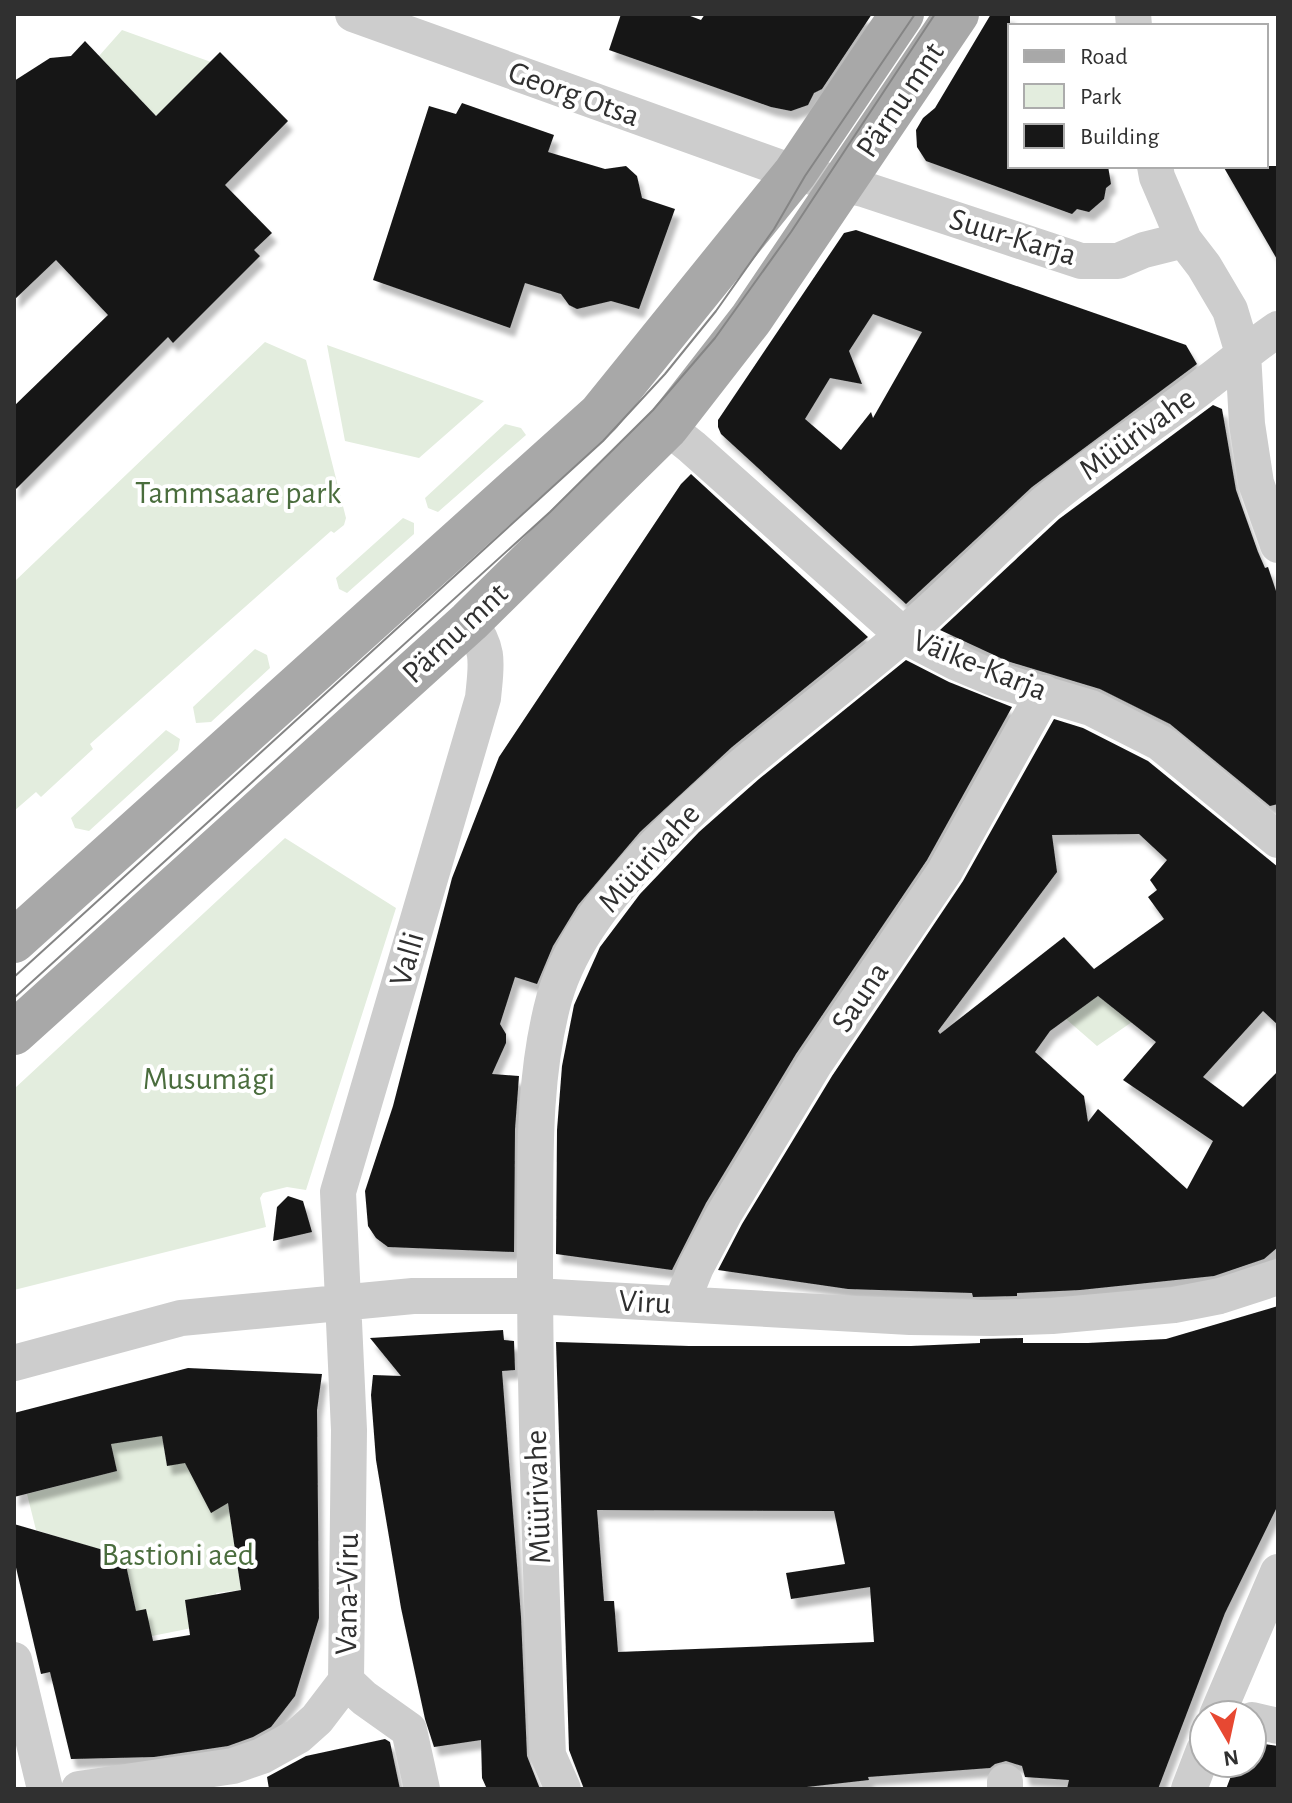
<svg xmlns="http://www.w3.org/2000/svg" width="1292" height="1803" font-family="'Alegreya Sans',sans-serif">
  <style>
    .green { fill: #e3edde }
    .building { fill: #171717; fill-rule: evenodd; filter: url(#shadow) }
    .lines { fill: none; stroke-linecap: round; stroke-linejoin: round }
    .minor { stroke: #cdcdcd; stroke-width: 36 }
    .major { stroke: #a8a8a8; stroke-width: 44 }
    .tram { stroke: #858585; stroke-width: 2 }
    .labels { text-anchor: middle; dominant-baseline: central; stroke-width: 8; stroke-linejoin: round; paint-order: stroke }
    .street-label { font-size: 32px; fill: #303030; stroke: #fff }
    .park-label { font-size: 32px; fill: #4a6d3d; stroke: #fff }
  </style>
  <defs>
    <filter id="shadow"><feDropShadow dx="5" dy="9" stdDeviation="2" flood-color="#0004"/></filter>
  </defs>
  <rect width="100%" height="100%" fill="#fff"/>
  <path class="green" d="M122 30 211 62 156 116 99 56Z
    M265 342 306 360 346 518 344 525 334 533 331 531 90 744 93 749 41 797 36 792 14 811V582Z
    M327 345 484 401 419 458 345 441Z
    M505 424 521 428 526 435 438 512 428 508 425 498Z
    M403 518 414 523V534L347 593 339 589 336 578Z
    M255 649 267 655 270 668 211 722 196 723 193 707Z
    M166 730 180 739 178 750 89 831 75 828 71 818Z
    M285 838 396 908 306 1190 287 1187 263 1193 260 1198 266 1227 14 1290V1089Z
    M1098 996 1132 1022 1097 1046 1066 1019Z
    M109 1435 162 1436 167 1465 197 1461 211 1512 228 1503 241 1590 216 1593 217 1623 142 1638 124 1557 36 1530 27 1494 117 1471Z"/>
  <path class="building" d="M621 14H685L701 20 705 14H872L822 89 814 93 808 105 791 111 771 107 609 50Z
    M991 14H1010V166H1108L1111 184 1106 188 1104 199 1089 212 1077 209 1072 214 926 161 917 147 916 130 923 118 935 108Z
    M85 41 156 116 220 52 288 121 225 185 272 233 254 250 260 256 173 343 168 337 14 491V406L108 315 56 260 14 300V81L50 58 71 56Z
    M462 103 554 135 548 152 605 169 626 166 637 176 642 198 675 209 639 309 611 301 577 309 569 305 561 294 525 283 510 328 373 280 429 106 456 114Z
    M1223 166H1278V261Z
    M856 230 1186 345 1197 364 1032 487 906 604 721 434 718 427V420L844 233ZM873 314 922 332 873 418 871 412 841 450 805 419 830 378 862 384 849 351Z
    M1213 405 1222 409 1236 490 1258 552 1265 568 1268 567 1278 597V804L1270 806 1170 724 1100 689 1007 661 940 630 1059 519Z
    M691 474 868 637 732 747 640 832 578 905 553 946 537 984 515 977 500 1024 506 1034V1043L492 1074 519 1076 515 1129 514 1252 388 1247 376 1238 368 1226 365 1191 393 1106 452 878 499 757 681 484Z
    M906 660 949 682 1012 707 927 860 796 1054 706 1203 672 1270 556 1254 557 1130 562 1066 574 1005 600 947 640 894 699 832 759 779Z
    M1054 719 1083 728 1148 761 1278 867V1025L1263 1011 1203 1077 1243 1107 1278 1071V1247L1264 1259 1214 1276 1080 1290 1017 1293V1296L973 1297 972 1293 848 1289 718 1270 742 1224 832 1076 963 881ZM1139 834 1167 860 1150 880 1157 890 1148 897 1164 919 1094 969 1064 937 940 1034 938 1031 1057 872 1052 835ZM1098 996 1156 1042 1123 1080 1213 1141 1187 1189 1098 1109 1088 1122 1084 1096 1035 1052 1050 1031Z
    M288 1196 303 1201 312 1232 273 1241 277 1207Z
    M1278 1306V1505L1225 1613 1158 1789H1067L1069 1780 1025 1777 1022 1766 1006 1761 995 1764 990 1768 868 1777 869 1780 789 1789H584L569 1750 556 1342 689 1346H911L980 1343V1339L1023 1338V1343H1088L1166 1339ZM597 1510 834 1511 845 1564 786 1573 791 1599 870 1587 874 1642 618 1652 614 1601H604Z
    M503 1330 504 1340 514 1341 515 1370 502 1371 521 1617 527 1756 540 1789H487L482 1778 481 1740 434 1747 425 1719 401 1608 376 1460 371 1395 373 1375 401 1376 370 1338Z
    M188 1368 322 1374 317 1410 319 1618 295 1696 271 1727 253 1737 228 1746 154 1757 71 1759 50 1672 41 1674 14 1559V1524L124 1556 136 1611 146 1609 153 1641 190 1635 185 1600 241 1590 228 1503 211 1513 185 1463 167 1466 162 1436 111 1444 117 1471 14 1497V1413Z
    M385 1739 390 1742 400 1789H269L267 1777 306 1756Z
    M1252 1742 1278 1746V1789H1226L1236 1763H1252Z"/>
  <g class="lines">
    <path class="minor" d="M353 14 795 173 863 189 1081 261H1118L1144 250 1184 240
      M1133 14 1134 26
      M1155 166 1157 177 1184 240 1204 266 1230 310 1243 353 1247 424 1256 483 1278 545
      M667 427 692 447 903 635 957 663 1000 681 1091 708 1160 743 1278 840
      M681 1304 696 1267 724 1214 814 1065 945 871 1044 693
      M14 1363 181 1318 413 1296H535L910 1317 992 1318 1052 1316 1174 1305 1220 1296 1278 1277
      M14 1660 45 1789
      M346 1681 364 1698 409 1730 422 1789
      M1217 1715 1278 1572
      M1252 1720 1278 1726
      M79 1789 233 1766 262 1756 298 1736 317 1719 346 1681 349 1430 338 1192 483 698C486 666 491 649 469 622
      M563 1789 548 1755C541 1590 535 1426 535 1262 536 1174 531 1084 554 999 571 939 613 890 655 846 731 767 821 706 903 635 952 593 997 546 1045 503 1097 459 1155 424 1208 382 1232 364 1253 346 1278 329
      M1005 1789V1782
      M1189 1789 1204 1750"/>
    <path class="major" d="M14 941 600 414 795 173 902 14
      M14 1033 469 622 667 427 751 319 957 14"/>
    <path class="tram" d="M14 977 603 441 665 374 716 311 774 229 805 176 915 14
      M14 998 550 512 653 410 715 338 791 232 935 14"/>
  </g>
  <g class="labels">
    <g class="street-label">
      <text transform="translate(574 94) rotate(20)">Georg Otsa</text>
      <text transform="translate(900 100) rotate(-56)">Pärnu mnt</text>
      <text transform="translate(1013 237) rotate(17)">Suur-Karja</text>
      <text transform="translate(1137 434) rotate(-36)">Müürivahe</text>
      <text transform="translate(455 633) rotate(-43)">Pärnu mnt</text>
      <text transform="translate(980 665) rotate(22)">Väike-Karja</text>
      <text transform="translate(649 858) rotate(-48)">Müürivahe</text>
      <text transform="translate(407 959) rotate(-74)">Valli</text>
      <text transform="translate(860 997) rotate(-56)">Sauna</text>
      <text transform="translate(645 1302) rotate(3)">Viru</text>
      <text transform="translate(538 1497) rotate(-92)">Müürivahe</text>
      <text transform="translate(347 1594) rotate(-89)">Vana-Viru</text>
    </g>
    <g class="park-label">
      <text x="238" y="493">Tammsaare park</text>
      <text x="209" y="1079">Musumägi</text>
      <text x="178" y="1555">Bastioni aed</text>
    </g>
  </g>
  <rect width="1292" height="1803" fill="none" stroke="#303030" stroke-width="32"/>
  <rect x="1008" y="24" width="260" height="144" fill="#ffffff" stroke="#acacac" stroke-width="2"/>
  <rect x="1024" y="50" width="40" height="12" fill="#a8a8a8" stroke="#acacac" stroke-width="2"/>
  <text x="1080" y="64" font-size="24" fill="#303030">Road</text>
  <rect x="1024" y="84" width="40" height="24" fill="#e3edde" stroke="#acacac" stroke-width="2"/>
  <text x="1080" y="104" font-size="24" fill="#303030">Park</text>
  <rect x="1024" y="124" width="40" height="24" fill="#171717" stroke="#acacac" stroke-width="2"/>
  <text x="1080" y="144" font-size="24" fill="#303030">Building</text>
  <g transform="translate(1228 1739) rotate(171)"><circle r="38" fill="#ffffff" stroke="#acacac" stroke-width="2"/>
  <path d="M0-6L14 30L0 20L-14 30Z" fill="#e74832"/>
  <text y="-12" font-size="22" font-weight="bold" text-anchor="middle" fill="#303030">N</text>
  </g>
</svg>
